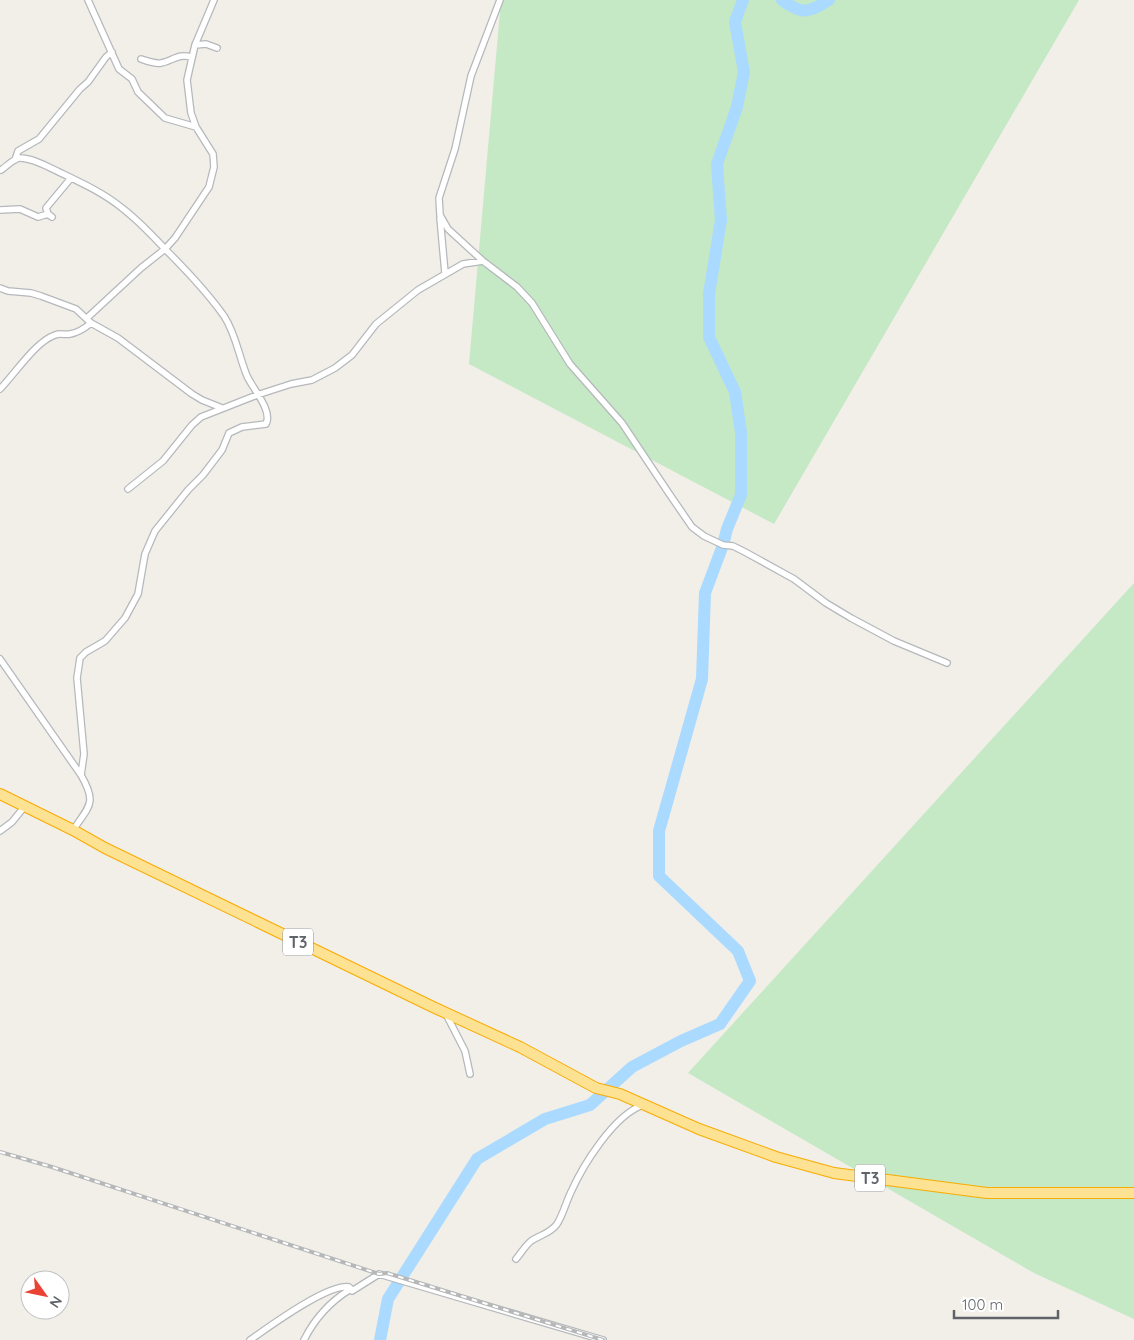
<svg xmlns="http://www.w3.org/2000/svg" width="1134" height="1340" font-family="Quicksand,sans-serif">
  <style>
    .green { fill: #c5e8c5 }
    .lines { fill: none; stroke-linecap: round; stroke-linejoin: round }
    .river { stroke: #aadaff; stroke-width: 12 }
    .street-casing { stroke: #b5b8bc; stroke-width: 8 }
    .highway-casing { stroke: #f9ab00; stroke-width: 12 }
    .street { stroke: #fff; stroke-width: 5.5 }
    .highway { stroke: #fde293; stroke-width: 10 }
    .rail-casing { stroke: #b6b7b8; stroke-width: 4 }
    .rail { stroke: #fff; stroke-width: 2; stroke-dasharray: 5.5; stroke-linecap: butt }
    .labels { text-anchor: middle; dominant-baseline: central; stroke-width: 5; stroke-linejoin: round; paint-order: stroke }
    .shield { fill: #fff; stroke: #8f9295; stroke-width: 1 }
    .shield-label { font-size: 16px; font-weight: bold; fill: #5f6368 }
  </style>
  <rect width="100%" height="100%" fill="#f1efe8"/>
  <path class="green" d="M501 0H1079L774 524 469 364Z
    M1134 583V1319L1034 1273 688 1073Z"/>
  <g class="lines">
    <path class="river" d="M782 0C802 15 808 13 829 0
      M380 1340 388 1299 477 1159 545 1119 590 1105 632 1067 681 1041 720 1024 750 981 738 951 659 876V831L702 679 705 593 723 545 727 529 741 495V432L735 392 709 337V294L721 220 717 164 737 107 744 72 735 22 743 0"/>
    <g class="street-casing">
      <path id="street" d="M88 0 119 69 132 79 138 92 165 118 196 127
        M500 0 471 76 455 149 439 198 440 215 448 229 483 261 517 287 532 303 570 364 622 423 668 492 692 527 704 536 723 545 733 546 745 552 794 579 826 603 851 618 894 641 947 663
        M195 45 206 44 217 48
        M141 59C147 61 154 64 161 63 172 61 179 53 191 57
        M15 160 18 151 39 139 80 89 88 82 106 57 112 52
        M1 170C6 167 14 158 20 158 33 158 48 167 59 172 80 182 104 193 122 208 138 220 152 235 166 250 187 271 207 292 224 316 236 334 239 357 247 376 253 389 273 411 266 424L242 427 229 433 222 450 203 475 188 490 155 531 145 554 138 594 125 618 105 641 86 652 80 658 77 678 84 754 81 775
        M0 210 20 209 38 217 48 214
        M52 217 48 214 46 208 71 178
        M440 218 445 273
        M0 288 8 291 31 293 41 296 76 309 91 323 118 338 192 394 202 400 222 408
        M87 318 141 268 165 249 175 238 209 187 214 167 213 154 196 127 191 113 187 80 195 45 214 0
        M0 389C15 374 35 342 55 335 60 333 65 335 70 334 78 333 85 328 91 323
        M128 489 163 461 192 425 201 417 257 395 291 384 312 380 335 368 352 355 376 324 418 290 463 264 483 261
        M0 659 81 775C97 803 90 805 73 830
        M0 831 12 822 25 806
        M446 1014 465 1051 470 1074
        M516 1259C521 1253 525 1246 531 1241 540 1235 551 1233 557 1224 563 1215 566 1202 571 1192 583 1165 614 1115 643 1105
        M250 1340C269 1327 327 1284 349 1287L352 1290
        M304 1340C314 1320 330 1302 349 1290L352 1291 379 1274 603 1340"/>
    </g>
    <g class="highway-casing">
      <path id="highway" d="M0 794 73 830 105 848 433 1007 520 1047 596 1088 620 1094 699 1129 776 1157 834 1173 987 1193H1134"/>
    </g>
    <use href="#street" class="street"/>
    <use href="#highway" class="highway"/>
    <g class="rail-casing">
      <path id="rail" d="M0 1152 52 1167 379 1274 387 1273 603 1340"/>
    </g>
    <use href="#rail" class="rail"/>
  </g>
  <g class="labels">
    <g class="shield">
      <rect x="283" y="928.5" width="30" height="27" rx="4"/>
      <rect x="855" y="1164.5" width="30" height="27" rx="4"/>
    </g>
    <g class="shield-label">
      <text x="298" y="942">T3</text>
      <text x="870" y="1178">T3</text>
    </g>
  </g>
  <g transform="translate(45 1295) rotate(123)"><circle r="24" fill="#ffffff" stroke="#bfc1c3"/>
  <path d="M0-4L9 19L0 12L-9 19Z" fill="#ea4335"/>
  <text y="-8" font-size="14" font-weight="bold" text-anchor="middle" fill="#5f6368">N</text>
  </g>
  <path d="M954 1310v8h104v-8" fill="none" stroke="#5f6368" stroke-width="2.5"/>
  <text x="962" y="1310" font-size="15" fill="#5f6368" stroke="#ffffff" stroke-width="4" paint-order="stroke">100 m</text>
</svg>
